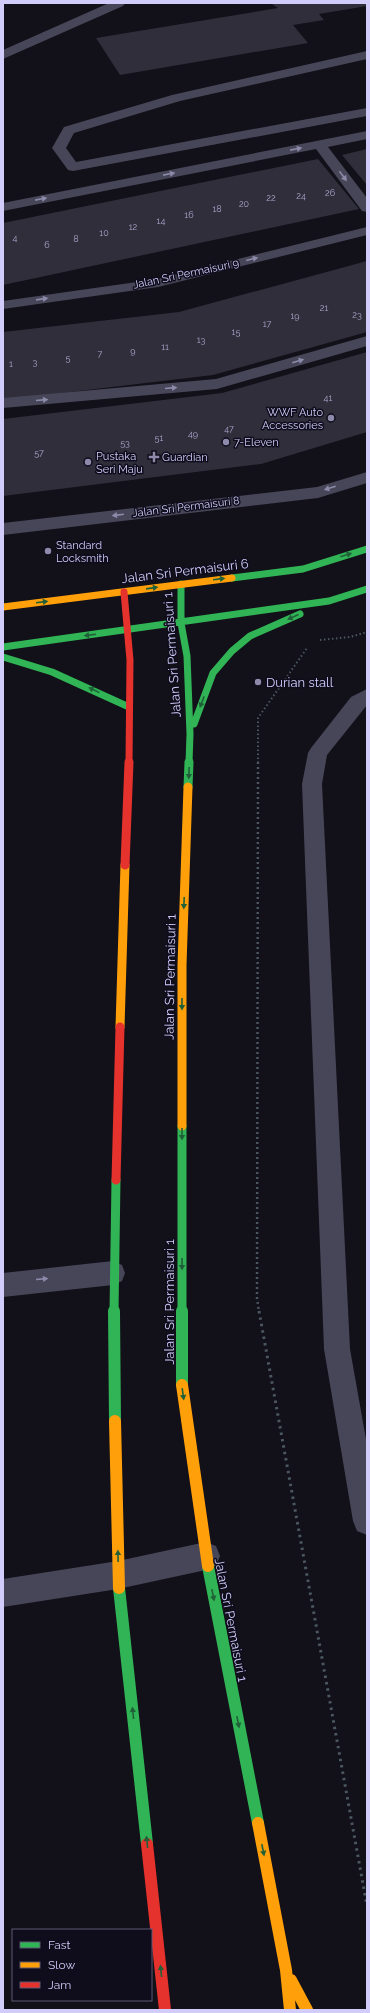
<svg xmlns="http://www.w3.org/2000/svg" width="370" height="2013" font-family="Raleway,sans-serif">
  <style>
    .building { fill: #302e3b }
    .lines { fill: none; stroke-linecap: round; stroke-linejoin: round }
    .path-far2 { stroke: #4a5660; stroke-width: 2; stroke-dasharray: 1.5 2.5; stroke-linecap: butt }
    .path-far1 { stroke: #4a5660; stroke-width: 2.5; stroke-dasharray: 2 3; stroke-linecap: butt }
    .path { stroke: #4a5660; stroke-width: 3; stroke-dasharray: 2.5 4; stroke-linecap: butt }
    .lane { fill: #474658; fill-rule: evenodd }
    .street { fill: #474658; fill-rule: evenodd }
    .fast-far2 { stroke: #30b455; stroke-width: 7 }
    .fast-far1 { stroke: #30b455; stroke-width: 9 }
    .fast { stroke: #30b455; stroke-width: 12 }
    .slow-far2 { stroke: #ff9f0a; stroke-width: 7 }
    .slow-far1 { stroke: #ff9f0a; stroke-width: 9 }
    .slow { stroke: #ff9f0a; stroke-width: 12 }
    .jam-far2 { stroke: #e5322d; stroke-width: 7 }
    .jam-far1 { stroke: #e5322d; stroke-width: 9 }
    .jam { stroke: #e5322d; stroke-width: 12 }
    .oneway { fill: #8c89a9 }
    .oneway2 { fill: #206038 }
    .poi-dot { fill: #8e8aab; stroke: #0f0d1c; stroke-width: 1.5 }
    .labels { text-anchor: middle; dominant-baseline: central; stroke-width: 3; stroke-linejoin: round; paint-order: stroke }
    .far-number-label { font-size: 9px; fill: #a9a4ca }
    .far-street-label { font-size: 11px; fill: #d1ccfa; stroke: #0f0d1c }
    .far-poi-label { font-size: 11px; fill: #d1ccfa; stroke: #0f0d1c; text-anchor: start }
    .street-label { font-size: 13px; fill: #d1ccfa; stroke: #0f0d1c }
    .poi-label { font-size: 13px; fill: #d1ccfa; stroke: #0f0d1c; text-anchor: start }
  </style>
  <rect width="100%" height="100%" fill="#121018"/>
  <path class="building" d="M278 3H367V6L319 14 324 20 293 25 308 43 120 75 96 38 278 8 272 4Z
    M367 149V185L342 155Z
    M318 159 359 209 3 285V223Z
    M367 261V332L213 375 3 400V332L179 312Z
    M367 352V432L261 464 3 496V419L222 393Z"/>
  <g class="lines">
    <path class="path-far2" d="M320 640 350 637 367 632
      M258 763V718L307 648"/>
    <path class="path-far1" d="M258 762 257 1298 259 1312"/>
    <path class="path" d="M259 1311 367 1906"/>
    <path class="lane" d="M109 3H125L123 6 3 59V50Z
      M367 51V59L180 101 74 133 66 148 76 162 367 108V116L73 171 68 170 52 148 64 127 172 95Z
      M367 131V139L328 147 367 198V212L362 211 316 149 3 211V203Z
      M367 336V346L217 389 3 408V398L216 379Z
      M367 689V705L327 755 322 784 350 1349 367 1445V1535L357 1531 353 1521 324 1349 302 784 308 753 311 748 351 697Z
      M113 1261 122 1265 125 1273 122 1281 113 1285 3 1297V1273Z
      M206 1542 216 1546 220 1556 216 1566 206 1570 118 1589 3 1607V1579L118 1561Z"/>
    <path class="street" d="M367 227V235L158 287 3 309V301L158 279Z
      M367 472V483L318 498 3 535V523L317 487Z"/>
    <path class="fast-far2" d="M232 578 303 569 367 549
      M181 584V623L187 656 190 734 189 763
      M3 647 329 601 367 589
      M3 657 52 672 129 707
      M194 724 213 673 232 651 250 636 300 614"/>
    <path class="fast-far1" d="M188 787 189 762
      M182 1126V1312
      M114 1312 116 1180"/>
    <path class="fast" d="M114 1311 115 1421
      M182 1311V1385
      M208 1566 258 1823
      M119 1588 147 1844"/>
    <path class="slow-far2" d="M3 607 232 578"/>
    <path class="slow-far1" d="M120 1027 125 865
      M182 1126V965L188 787"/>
    <path class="slow" d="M182 1385 208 1566
      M115 1421 119 1588
      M258 1823 286 1970 290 2010
      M291 1980 307 2010"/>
    <path class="jam-far2" d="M124 592 130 660 129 763"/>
    <path class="jam-far1" d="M125 865 129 762
      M116 1180 120 1027"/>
    <path class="jam" d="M147 1844 165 2010"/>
  </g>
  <defs><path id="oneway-solid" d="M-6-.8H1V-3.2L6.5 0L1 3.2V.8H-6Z"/></defs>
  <g class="oneway">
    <use href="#oneway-solid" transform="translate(296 149) rotate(-11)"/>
    <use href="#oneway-solid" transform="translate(169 174) rotate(-11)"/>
    <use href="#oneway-solid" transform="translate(343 176) rotate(53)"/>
    <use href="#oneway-solid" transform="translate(41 199) rotate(-11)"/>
    <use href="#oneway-solid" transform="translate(252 259) rotate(-14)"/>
    <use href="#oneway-solid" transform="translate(42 299) rotate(-8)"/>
    <use href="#oneway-solid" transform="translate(298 361) rotate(-16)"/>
    <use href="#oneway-solid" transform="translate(171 388) rotate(-5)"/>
    <use href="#oneway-solid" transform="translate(42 400) rotate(-5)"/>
    <use href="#oneway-solid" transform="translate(330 488) rotate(163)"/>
    <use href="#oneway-solid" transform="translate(118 515) rotate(173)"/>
    <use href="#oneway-solid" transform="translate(42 1279) rotate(-5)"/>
  </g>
  <g class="oneway2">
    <use href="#oneway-solid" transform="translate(346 555) rotate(-18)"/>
    <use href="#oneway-solid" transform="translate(219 579) rotate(-7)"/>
    <use href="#oneway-solid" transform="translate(152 588) rotate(-8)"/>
    <use href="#oneway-solid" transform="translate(42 602) rotate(-7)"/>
    <use href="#oneway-solid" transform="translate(293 617) rotate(156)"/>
    <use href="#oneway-solid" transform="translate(90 635) rotate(173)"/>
    <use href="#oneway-solid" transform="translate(94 690) rotate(-154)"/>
    <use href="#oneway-solid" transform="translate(202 702) rotate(111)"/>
    <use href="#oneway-solid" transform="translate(189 773) rotate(92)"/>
    <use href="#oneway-solid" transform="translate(184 903) rotate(92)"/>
    <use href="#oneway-solid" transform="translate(182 1004) rotate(90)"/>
    <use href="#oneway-solid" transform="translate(182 1134) rotate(90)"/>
    <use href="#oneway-solid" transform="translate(182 1264) rotate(90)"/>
    <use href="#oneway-solid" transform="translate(183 1394) rotate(82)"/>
    <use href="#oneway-solid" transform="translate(118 1556) rotate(-91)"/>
    <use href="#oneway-solid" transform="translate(213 1595) rotate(79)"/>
    <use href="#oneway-solid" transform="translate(133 1713) rotate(-96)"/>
    <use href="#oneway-solid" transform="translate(238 1722) rotate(79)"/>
    <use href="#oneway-solid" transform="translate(147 1842) rotate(-96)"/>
    <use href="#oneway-solid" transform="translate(263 1850) rotate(79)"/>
    <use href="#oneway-solid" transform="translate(161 1971) rotate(-96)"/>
  </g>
  <g class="poi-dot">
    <circle cx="331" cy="418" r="4"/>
    <circle cx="226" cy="442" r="4"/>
    <path d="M152 451h4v4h4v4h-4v4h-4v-4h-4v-4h4z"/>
    <circle cx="88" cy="462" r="4"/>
    <circle cx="48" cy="551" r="4"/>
    <circle cx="258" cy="682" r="4"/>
  </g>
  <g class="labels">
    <g class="far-number-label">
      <text x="330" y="193">26</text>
      <text x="301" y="196">24</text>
      <text x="271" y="198">22</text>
      <text x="244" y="204">20</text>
      <text x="217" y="209">18</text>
      <text x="189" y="215">16</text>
      <text x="161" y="221">14</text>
      <text x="133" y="227">12</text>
      <text x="104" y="233">10</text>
      <text x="15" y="238">4</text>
      <text x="76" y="239">8</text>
      <text x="47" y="245">6</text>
      <text x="324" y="308">21</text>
      <text x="357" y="315">23</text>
      <text x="295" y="316">19</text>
      <text x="267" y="324">17</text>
      <text x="236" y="332">15</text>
      <text x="201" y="340">13</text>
      <text x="165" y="347">11</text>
      <text x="133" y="351">9</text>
      <text x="100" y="354">7</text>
      <text x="68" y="358">5</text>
      <text x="35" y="362">3</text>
      <text x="11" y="364">1</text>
      <text x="328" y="398">41</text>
      <text x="229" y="429">47</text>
      <text x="193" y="434">49</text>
      <text x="159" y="438">51</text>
      <text x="125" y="443">53</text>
      <text x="39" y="453">57</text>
    </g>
    <g class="far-street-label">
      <text transform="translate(186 274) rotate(-12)">Jalan Sri Permaisuri 9</text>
      <text transform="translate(186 507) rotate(-7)">Jalan Sri Permaisuri 8</text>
    </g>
    <g class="far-poi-label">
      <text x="323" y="412" text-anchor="end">WWF Auto<tspan x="323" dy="13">Accessories</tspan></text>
      <text x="234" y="442">7-Eleven</text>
      <text x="96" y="456">Pustaka<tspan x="96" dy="13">Seri Maju</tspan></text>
      <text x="162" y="457">Guardian</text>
      <text x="56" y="545">Standard<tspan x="56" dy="13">Locksmith</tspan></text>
    </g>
    <g class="street-label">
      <text transform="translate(185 571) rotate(-7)">Jalan Sri Permaisuri 6</text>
      <text transform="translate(172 655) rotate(-94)">Jalan Sri Permaisuri 1</text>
      <text transform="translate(170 977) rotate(-89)">Jalan Sri Permaisuri 1</text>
      <text transform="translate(169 1302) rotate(-90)">Jalan Sri Permaisuri 1</text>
      <text transform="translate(231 1620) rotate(79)">Jalan Sri Permaisuri 1</text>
    </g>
    <g class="poi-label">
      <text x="266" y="682">Durian stall</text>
    </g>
  </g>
  <rect width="370" height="2013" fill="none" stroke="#d1ccfa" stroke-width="8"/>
  <rect x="12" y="1929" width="140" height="72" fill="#0f0d1c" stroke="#5d5975"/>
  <rect x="20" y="1942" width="20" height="6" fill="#30b455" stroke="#5d5975"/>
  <text x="48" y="1949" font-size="12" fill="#d1ccfa">Fast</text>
  <rect x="20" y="1962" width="20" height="6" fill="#ff9f0a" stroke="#5d5975"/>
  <text x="48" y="1969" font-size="12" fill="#d1ccfa">Slow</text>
  <rect x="20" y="1982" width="20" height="6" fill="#e5322d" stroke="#5d5975"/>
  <text x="48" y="1989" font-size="12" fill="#d1ccfa">Jam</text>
</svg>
